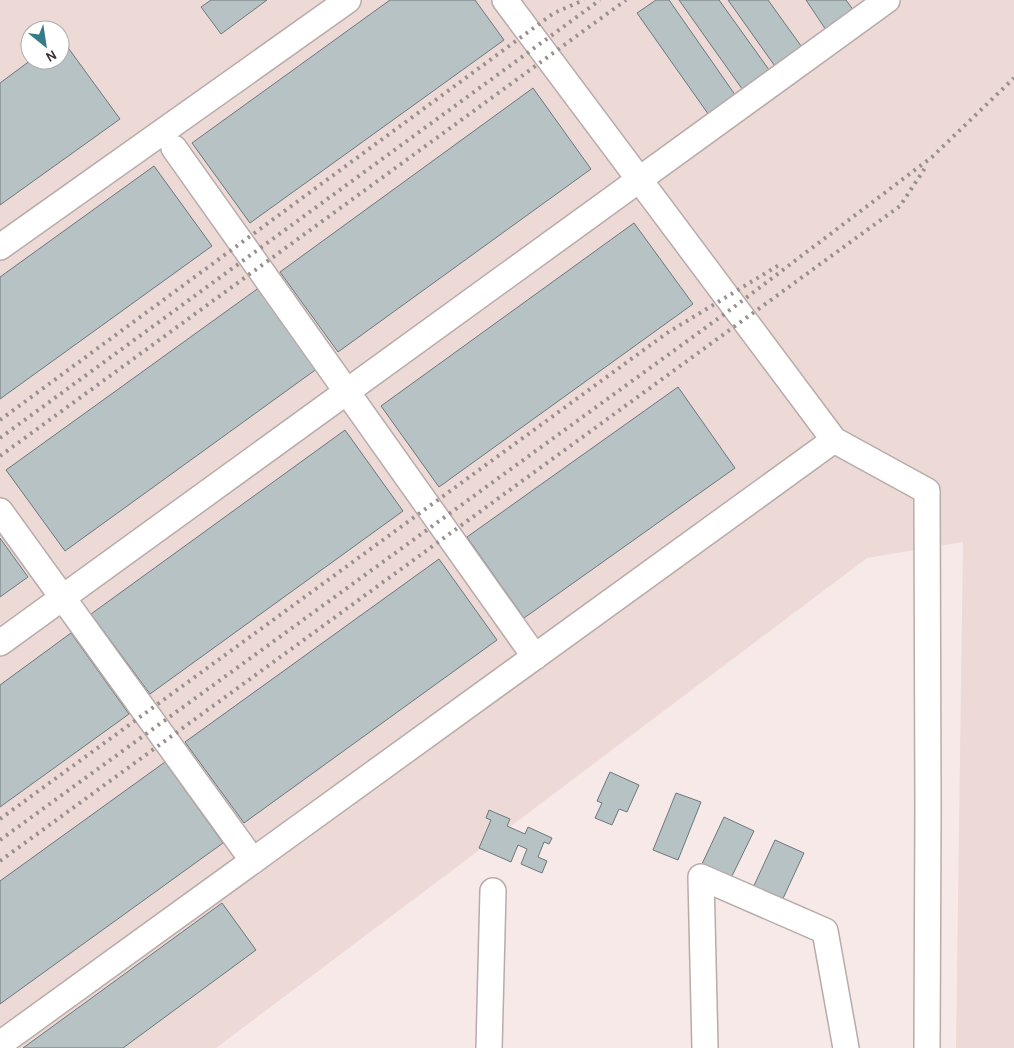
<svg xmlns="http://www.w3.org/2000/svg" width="1014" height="1048" font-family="Karla,sans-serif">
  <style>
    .built { fill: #edd9d6; fill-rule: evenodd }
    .building { fill: #b6c2c4; stroke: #6c787a }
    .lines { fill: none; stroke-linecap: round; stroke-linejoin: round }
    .minor-casing { stroke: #b8acab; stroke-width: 28 }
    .minor { stroke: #fff; stroke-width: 25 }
    .rail { stroke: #99908e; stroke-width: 4; stroke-dasharray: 2.5 5; stroke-linecap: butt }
  </style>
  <rect width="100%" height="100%" fill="#f6e9e7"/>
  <path class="built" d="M0 0H1014V1048H956L963 542 867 558 216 1048H0ZM30 30H60V60H30Z"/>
  <path class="building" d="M211 0H267L221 34 201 7Z
    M390 0H475L504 40 250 223 192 143Z
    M656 0H669L738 99 711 118 637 13Z
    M679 0H719L772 74 745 93Z
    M728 0H768L804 50 777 69Z
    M806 0H846L854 11 826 30Z
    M61 38 120 119 0 205V83L31 60H60V39Z
    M533 88 591 169 338 352 280 272Z
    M154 166 212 246 0 399V277Z
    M634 223 693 304 439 487 381 406Z
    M260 287 318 368 65 551 6 470Z
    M678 387 735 468 524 618 467 537Z
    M345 430 403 511 150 694 91 614Z
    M0 538 28 577 0 597Z
    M439 559 497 640 244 823 185 742Z
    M71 633 129 714 0 807V685Z
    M165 762 223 843 0 1004V881Z
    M610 772 639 785 627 812 619 809 612 825 595 818 602 803 597 801Z
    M676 793 701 802 678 860 653 850Z
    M489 810 510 819 507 826 525 834 528 827 552 838 549 844 544 842 538 857 547 861 542 873 521 864 527 849 518 845 511 862 479 848 491 820 486 818Z
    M724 817 754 831 731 878 702 864Z
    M775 840 804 853 780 905 751 892Z
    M222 903 256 950 123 1048H23Z"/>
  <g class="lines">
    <g class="minor-casing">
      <path id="minor" d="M505 0 834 440 927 491 928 808 927 1048
        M174 148 535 657
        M0 247 348 0
        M0 511 253 861
        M0 643 887 0
        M0 1044 834 440
        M489 1048 493 891
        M705 1048 701 877 825 931 846 1048"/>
    </g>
    <use href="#minor" class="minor"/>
    <path class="rail" d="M0 420 554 13 584 0
      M0 438 600 0
      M0 456 626 0
      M0 819 667 333 779 265
      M0 840 734 307 932 157 1014 78
      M0 861 900 206 927 165"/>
  </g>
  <g transform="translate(45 45) rotate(150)"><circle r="24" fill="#ffffff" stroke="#aeacac"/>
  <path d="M0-4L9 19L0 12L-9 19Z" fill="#367c88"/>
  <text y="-8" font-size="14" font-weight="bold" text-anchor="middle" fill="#35302f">N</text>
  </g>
</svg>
